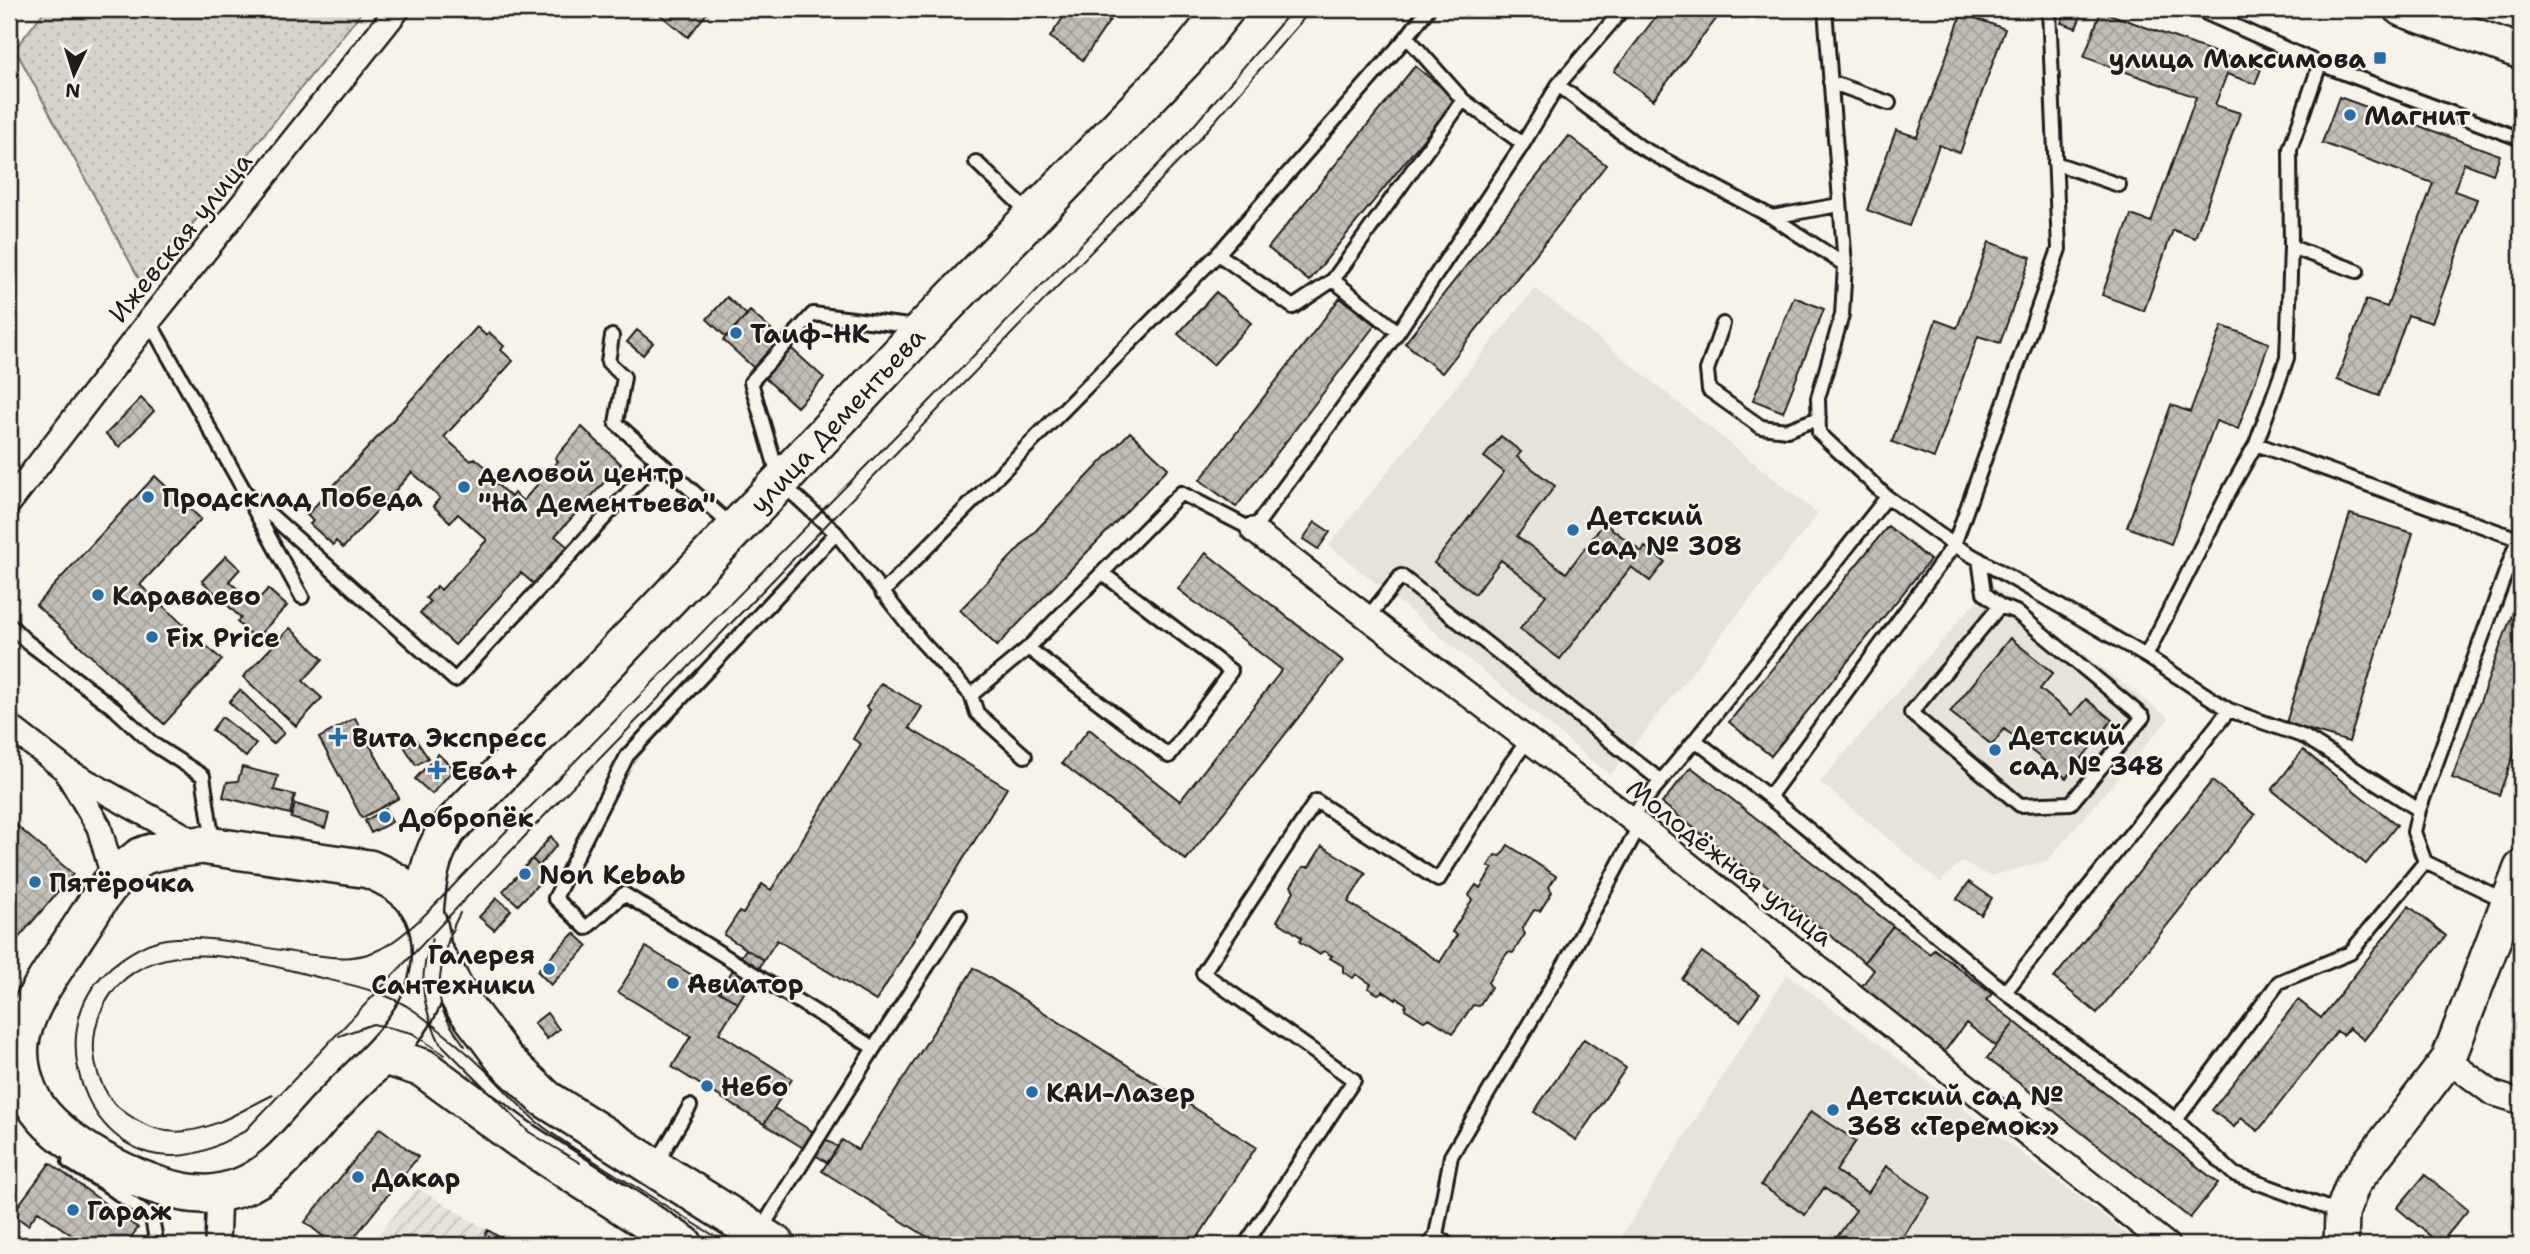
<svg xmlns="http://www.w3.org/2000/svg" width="2530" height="1254" font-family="'Shantell Sans',sans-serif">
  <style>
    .built { fill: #e6e3d9 }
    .industrial { fill: url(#industrial-furrows) }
    .park { fill: url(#park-dots); stroke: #7a7874; stroke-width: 2 }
    .building { fill: url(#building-cross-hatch); stroke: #1c1c1c; stroke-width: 2 }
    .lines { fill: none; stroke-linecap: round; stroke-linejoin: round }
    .lane-casing { stroke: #1c1c1c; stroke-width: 18 }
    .street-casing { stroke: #1c1c1c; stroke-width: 28 }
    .secondary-casing { stroke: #1c1c1c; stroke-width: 38 }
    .primary-casing { stroke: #1c1c1c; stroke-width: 42 }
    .lane { stroke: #f7f3e8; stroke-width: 12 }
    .street { stroke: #f7f3e8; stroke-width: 23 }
    .secondary { stroke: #f7f3e8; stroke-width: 33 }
    .primary { stroke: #f7f3e8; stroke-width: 37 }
    .tram { stroke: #1c1c1c; stroke-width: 2 }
    .poi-dot { fill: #1f6fb2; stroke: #f7f3e8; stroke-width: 2.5 }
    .labels { text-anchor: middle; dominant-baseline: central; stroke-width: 5; stroke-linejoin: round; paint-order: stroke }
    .poi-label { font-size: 26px; font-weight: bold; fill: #1c1c1c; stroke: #f7f3e8; text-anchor: start }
    .street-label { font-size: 26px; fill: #1c1c1c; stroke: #f7f3e8 }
  </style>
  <defs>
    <pattern id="industrial-furrows" width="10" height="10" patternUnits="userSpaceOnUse" patternTransform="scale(1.75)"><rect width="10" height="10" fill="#e6e3d9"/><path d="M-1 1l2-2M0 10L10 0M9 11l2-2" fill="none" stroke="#c5c2ba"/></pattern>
    <pattern id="park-dots" width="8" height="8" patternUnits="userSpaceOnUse" patternTransform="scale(1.75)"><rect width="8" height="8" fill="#d7d3cb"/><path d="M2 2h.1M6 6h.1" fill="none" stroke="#b8b5ae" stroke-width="1.8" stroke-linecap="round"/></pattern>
    <pattern id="building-cross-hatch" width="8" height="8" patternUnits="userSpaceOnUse" patternTransform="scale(1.75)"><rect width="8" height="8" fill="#c0beb5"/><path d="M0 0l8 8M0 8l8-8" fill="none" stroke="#a4a39b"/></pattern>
  </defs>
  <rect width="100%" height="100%" fill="#f7f3e8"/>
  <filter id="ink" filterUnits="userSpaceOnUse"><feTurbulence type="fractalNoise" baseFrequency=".0143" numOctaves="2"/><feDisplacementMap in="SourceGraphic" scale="14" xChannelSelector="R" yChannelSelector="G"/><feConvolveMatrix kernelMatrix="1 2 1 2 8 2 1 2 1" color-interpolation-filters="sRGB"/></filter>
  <g filter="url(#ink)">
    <path class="built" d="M1535 288 1818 514 1610 775 1329 545Z
      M1991 584 2169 718 2047 861 1990 876 1961 862 1940 882 1820 782Z
      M1787 974 2142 1245H1616Z"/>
    <path class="industrial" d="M417 1188 488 1230 479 1245H370Z"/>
    <path class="park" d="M46 9H364L143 286 15 49Z"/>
    <path class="building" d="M653 9H710L688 37Z
      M1069 9H1093L1110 20 1083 60 1050 37Z
      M1662 9H1724L1653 100 1614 71Z
      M1950 9H1985L1981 20Z
      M2067 9H2084L2076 28 2061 23Z
      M2101 11 2261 69 2255 84 2227 74 2215 105 2240 113 2195 238 2173 230 2144 311 2102 295 2131 215 2151 222 2196 97 2084 57Z
      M1962 13 2005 29 1960 153 1939 145 1909 226 1867 210 1896 130 1917 137Z
      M1415 66 1456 99 1309 281 1268 248Z
      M2339 97 2500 155 2493 174 2464 163 2454 191 2477 199 2432 323 2408 315 2379 396 2337 380 2366 300 2387 307 2433 183 2322 143Z
      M1569 136 1606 165 1442 373 1405 343Z
      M1989 242 2031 257 2000 343 1978 336 1934 458 1892 442 1936 320 1957 328Z
      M1216 292 1251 323 1213 365 1178 334Z
      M727 297 747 315 726 337 707 319Z
      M1794 297 1824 309 1783 412 1753 400Z
      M1340 298 1375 325 1236 507 1200 480Z
      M750 311 824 378 797 407 723 340Z
      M2222 326 2269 343 2238 429 2216 421 2171 544 2127 527 2171 405 2190 412Z
      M477 327 486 336 489 332 504 346 501 350 513 361 444 437 471 461 475 458 496 476 492 480 511 497 514 493 523 501 558 461 555 458 582 427 621 464 555 536 568 547 534 584 521 573 455 645 420 613 430 602 426 598 437 586 441 590 487 540 458 514 450 522 433 506 440 498 412 472 343 548 336 541 333 545 310 524 313 521 307 515Z
      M637 330 653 343 643 355 627 342Z
      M141 398 154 411 119 447 106 434Z
      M1130 432 1168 468 997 646 960 610Z
      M1501 436 1521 452 1517 457 1555 486 1517 536 1566 573 1604 523 1642 552 1645 547 1665 562 1650 581 1631 567 1560 659 1520 629 1546 595 1501 560 1475 594 1434 563 1504 472 1484 457Z
      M155 476 201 519 140 585 222 660 164 724 36 605Z
      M2350 514 2413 533 2349 742 2286 723Z
      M1315 522 1330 532 1318 549 1303 539Z
      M1888 526 1930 560 1771 756 1729 722Z
      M1206 553 1343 661 1186 860 1062 763 1089 729 1180 801 1282 670 1178 589Z
      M226 556 240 569 229 581 254 604 268 589 287 606 255 639 237 622 241 618 202 581Z
      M2521 590V734L2499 795 2452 778Z
      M290 628 323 659 303 681 322 698 296 726 243 677Z
      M2010 638 2053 673 2040 689 2072 715 2086 699 2112 720 2066 778 2004 729 1992 745 1950 712Z
      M881 683 922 707 909 728 1007 788 876 1001 777 940 764 960 724 935 739 912 743 914 762 884 771 890 861 744 853 739 870 710 866 707Z
      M240 690 284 733 273 744 229 702Z
      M222 717 256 744 246 757 212 730Z
      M355 718 399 798 362 818 319 738Z
      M416 740 428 758 416 765 405 748Z
      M2303 750 2397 825 2366 864 2272 790Z
      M438 754 454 769 432 794 415 779Z
      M242 767 278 776 274 790 295 795 290 814 223 797 227 782 238 781Z
      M1691 767 1893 926 1864 962 1662 803Z
      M2212 781 2255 815 2097 1013 2054 978Z
      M295 804 329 814 325 828 291 818Z
      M386 809 392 822 371 833 365 821Z
      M9 819 73 874 9 949Z
      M551 836 557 845 539 866 532 859Z
      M1508 845 1556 876 1549 887 1552 892 1540 911 1534 910 1522 929 1525 934 1513 953 1508 952 1500 963 1488 982 1491 987 1479 1006 1473 1005 1453 1033 1429 1018 1424 1021 1405 1009 1406 1004 1397 998 1396 1000 1383 991 1378 994 1368 988 1371 984 1356 974 1353 978 1343 972V966L1330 958 1332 956 1324 951 1319 954 1300 942 1301 937 1277 921 1294 891 1291 886 1303 867H1309L1322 846 1366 873 1348 902 1440 962 1457 935 1452 932 1472 900 1469 895 1476 885 1480 888 1493 868 1488 866 1495 855 1501 856Z
      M532 859 548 874 518 905 503 891Z
      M1969 882 1992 898 1981 915 1957 899Z
      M497 898 511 910 494 930 479 917Z
      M2409 906 2446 936 2364 1040 2349 1028 2343 1035 2337 1031 2258 1131 2241 1118 2234 1127 2212 1110 2298 1000 2321 1018Z
      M1893 926 1930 954 1934 949 1992 994 1986 1000 2015 1022 1996 1046 1966 1023 1944 1052 1861 987 1874 970 1864 962Z
      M574 933 588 946 551 985 537 971Z
      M646 947 738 1003 719 1033 792 1079 764 1124 672 1067 691 1036 618 992Z
      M746 949 764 960 738 1003 719 992Z
      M1702 952 1760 994 1740 1021 1682 979Z
      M974 968 1256 1147 1193 1245H940L822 1171 842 1140 858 1150Z
      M547 1013 559 1029 547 1039 534 1023Z
      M2015 1022 2218 1183 2190 1218 1987 1058Z
      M1584 1039 1626 1068 1576 1140 1534 1112Z
      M774 1108 838 1147 828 1163 764 1124Z
      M1811 1111 1856 1141 1836 1171 1868 1193 1886 1166 1930 1197 1897 1245H1843L1835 1240 1856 1210 1824 1188 1805 1215 1761 1185Z
      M380 1128 418 1157 348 1245H334L305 1222Z
      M50 1163 138 1228 125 1245H85L38 1211 28 1225 12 1214Z
      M2425 1175 2468 1210 2440 1244 2397 1208Z
      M488 1230 512 1245H479Z"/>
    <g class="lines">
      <g class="lane-casing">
        <path id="lane" d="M1825 9 1845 265 1842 315 1818 398 1819 433 1887 497 1954 545 2146 656 2229 710 2305 737 2419 810 2414 832 2425 862 2508 902
          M2197 9 2320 64 2521 139
          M1407 37 1463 100 1523 144 1558 85 1623 9
          M1830 82 1889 103
          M1558 85 1640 147 1772 217 1845 265
          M976 162 1031 215
          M2055 163 2119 185
          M1772 217 1839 205
          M2291 247 2357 271
          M1218 254 1293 307 1333 280 1463 100
          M1333 280 1398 332
          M149 321 245 492 455 680 657 461
          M1723 324 1707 370 1709 390 1761 427 1787 430 1819 418
          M917 327 813 314 751 382 780 482 836 533 922 642 971 695 1028 648 1181 493 1253 530 1398 332 1523 144
          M612 336 608 362 624 377 616 423 733 527
          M2256 444 2518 539 2419 810
          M1887 497 1695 740 1769 797 2005 992 2176 1120 2234 1174 2341 1213
          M250 502 302 597
          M1979 559 1984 593 2000 606 2016 612 2143 717 2071 803 2020 805 1911 713 2000 606
          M882 593 1218 254 1407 37 1428 9
          M1368 617 1401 576 1661 781
          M9 624 26 641 115 709 153 744 203 776 213 843
          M1028 648 1169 756 1231 671 1102 573
          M2146 656 2230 490 2256 444 2287 358 2291 247 2290 149 2320 64
          M971 695 977 713 1025 756
          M1769 797 1954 545 2059 249 2049 9
          M1630 818 1695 740
          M2005 992 2229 710
          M874 1048 960 916
          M2176 1120 2279 982 2350 953 2425 862
          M73 1146 69 1162 105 1184 152 1218 156 1240 152 1245
          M656 1164 690 1106
          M760 1231 874 1048 624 894 586 928 555 898 627 756 836 533
          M1436 1235 1448 1245
          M1245 1245 1354 1080 1203 973 1316 801 1438 880 1511 763 1528 740
          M1429 1245 1436 1235 1451 1156 1574 948 1639 826"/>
      </g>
      <g class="street-casing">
        <path id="street" d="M9 503 149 321 398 9
          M1253 530 1630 818 2167 1245
          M9 726 66 770 199 844
          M67 773 99 827 114 880
          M2448 1060 2492 1093 2521 1102
          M217 1245 219 1192"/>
      </g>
      <g class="secondary-casing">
        <path id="secondary" d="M2401 9 2521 52
          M2341 1245 2342 1213 2353 1184 2448 1060 2521 868"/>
      </g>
      <g class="primary-casing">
        <path id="primary" d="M201 845 369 869C401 882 424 898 430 934 443 1010 379 1056 332 1105 304 1134 278 1174 238 1188 228 1191 212 1195 202 1194 152 1193 66 1149 37 1108 24 1088 16 1060 21 1037 29 1000 56 967 76 935 87 919 96 902 108 887 116 877 129 866 139 858 151 850 186 848 201 845Z
          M424 913C427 879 429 859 447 830L780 482 924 328 1187 57 1225 9
          M433 951 465 1007 488 1037 505 1060 546 1099 776 1245
          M382 1055 423 1068 521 1140 684 1245"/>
      </g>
      <use href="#lane" class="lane"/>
      <use href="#street" class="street"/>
      <use href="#secondary" class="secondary"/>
      <use href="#primary" class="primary"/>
      <path class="tram" d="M1293 9 1178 144 926 405 471 867C447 891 407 939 376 951 355 960 336 958 314 955 267 950 213 933 166 939 143 942 115 961 99 979 43 1044 94 1169 186 1155 208 1152 226 1141 245 1131L547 813 1188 152 1312 9
        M460 913C447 937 434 981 442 1008 446 1021 457 1035 465 1046
        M432 939C417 979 422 1006 440 1043L529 1132 580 1163
        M339 1036 373 1024 412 1033 445 1055
        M273 1095C245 1108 217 1128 186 1131 168 1134 150 1128 135 1119 125 1113 114 1105 108 1095 74 1041 104 972 166 959 216 948 268 965 317 977 351 985 386 991 416 1012 436 1027 459 1045 477 1062 498 1081 516 1104 537 1122 563 1143 593 1160 621 1178 657 1200 693 1223 729 1245"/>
    </g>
  </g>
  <g class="poi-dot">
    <rect x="2373" y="51" width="14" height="14" rx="3.5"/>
    <circle cx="2350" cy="115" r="7"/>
    <circle cx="736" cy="333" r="7"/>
    <circle cx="464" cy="487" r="7"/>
    <circle cx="148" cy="497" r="7"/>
    <circle cx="1573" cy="530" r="7"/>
    <circle cx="98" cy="595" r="7"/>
    <circle cx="152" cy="637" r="7"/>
    <path d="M334.5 726.5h7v7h7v7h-7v7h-7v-7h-7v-7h7z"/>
    <circle cx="1995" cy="750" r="7"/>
    <path d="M433.5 759.5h7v7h7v7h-7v7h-7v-7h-7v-7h7z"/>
    <circle cx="385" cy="817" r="7"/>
    <circle cx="525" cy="874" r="7"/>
    <circle cx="35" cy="882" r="7"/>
    <circle cx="549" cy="969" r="7"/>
    <circle cx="673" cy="983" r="7"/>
    <circle cx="707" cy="1086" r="7"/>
    <circle cx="1032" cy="1092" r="7"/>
    <circle cx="1833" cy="1110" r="7"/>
    <circle cx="358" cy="1177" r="7"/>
    <circle cx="73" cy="1210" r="7"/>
  </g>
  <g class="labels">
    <g class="poi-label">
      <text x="2366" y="58" text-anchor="end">улица Максимова</text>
      <text x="2364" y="115">Магнит</text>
      <text x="750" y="333">Таиф-НК</text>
      <text x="478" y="472">деловой центр<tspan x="478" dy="30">"На Дементьева"</tspan></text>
      <text x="162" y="497">Продсклад Победа</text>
      <text x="1587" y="515">Детский<tspan x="1587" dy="30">сад № 308</tspan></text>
      <text x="112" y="595">Караваево</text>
      <text x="166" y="637">Fix Price</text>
      <text x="2009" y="735">Детский<tspan x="2009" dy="30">сад № 348</tspan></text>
      <text x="352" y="737">Вита Экспресс</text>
      <text x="451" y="770">Ева+</text>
      <text x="399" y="817">Добропёк</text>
      <text x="539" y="874">Non Kebab</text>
      <text x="49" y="882">Пятёрочка</text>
      <text x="535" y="954" text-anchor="end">Галерея<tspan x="535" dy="30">Сантехники</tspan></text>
      <text x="687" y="983">Авиатор</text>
      <text x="721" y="1086">Небо</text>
      <text x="1046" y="1092">КАИ-Лазер</text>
      <text x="1847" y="1095">Детский сад №<tspan x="1847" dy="30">368 «Теремок»</tspan></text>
      <text x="372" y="1177">Дакар</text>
      <text x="87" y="1210">Гараж</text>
    </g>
    <g class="street-label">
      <text transform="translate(180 237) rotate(-51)">Ижевская улица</text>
      <text transform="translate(837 420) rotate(-47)">улица Дементьева</text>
      <text transform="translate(1730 862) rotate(38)">Молодёжная улица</text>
    </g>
  </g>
  <rect width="2530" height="1254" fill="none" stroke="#f7f3e8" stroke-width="35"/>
  <rect x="18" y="18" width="2495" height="1219" fill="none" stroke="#1c1c1c" stroke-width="2.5" filter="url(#ink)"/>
  <g transform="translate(74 74) rotate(184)" stroke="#f7f3e8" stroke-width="5" paint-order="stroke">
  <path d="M0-5L12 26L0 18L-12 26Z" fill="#1c1c1c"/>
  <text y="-10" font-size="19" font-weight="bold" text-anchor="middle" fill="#1c1c1c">N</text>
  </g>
</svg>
